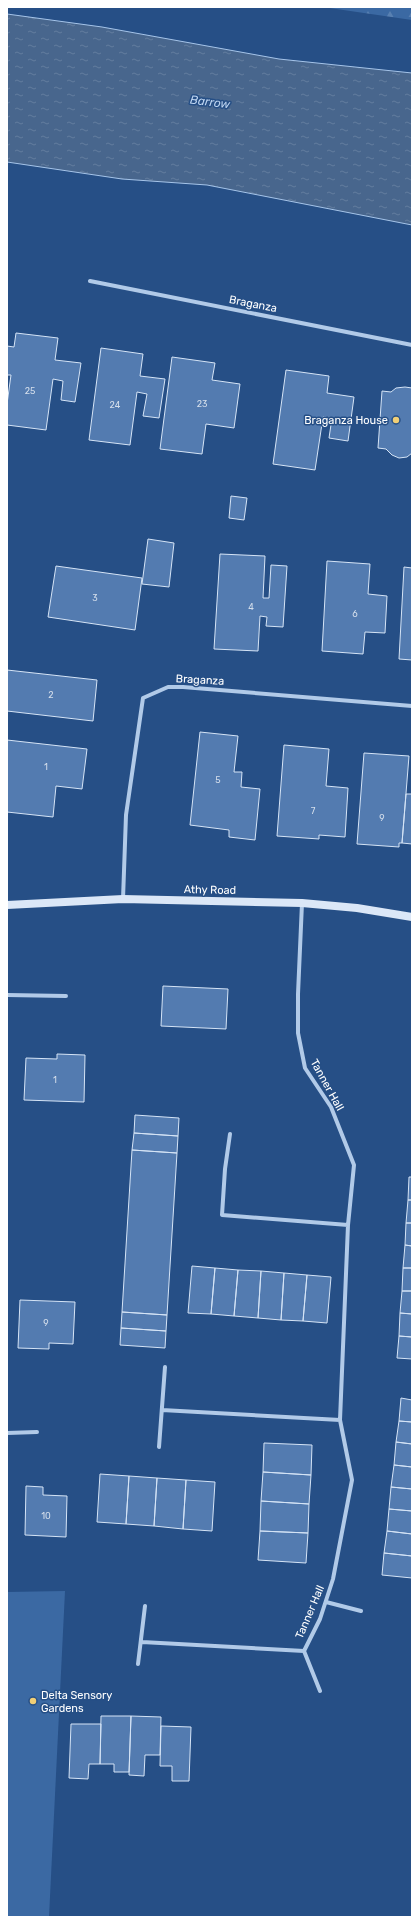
<svg xmlns="http://www.w3.org/2000/svg" width="419" height="1924" font-family="Rubik,sans-serif">
  <style>
    .forest { fill: url(#forest-firs) }
    .garden { fill: #3b69a3 }
    .water { fill: url(#water-ripples); stroke: #a5c4e9 }
    .building { fill: #537bb0; stroke: #d5e4f6 }
    .lines { fill: none; stroke-linecap: round; stroke-linejoin: round }
    .minor { stroke: #b1cae8; stroke-width: 4 }
    .secondary { stroke: #dbe7f7; stroke-width: 8 }
    .poi-dot { fill: #f1cf76; stroke: #264f86; stroke-width: 1.5 }
    .labels { text-anchor: middle; dominant-baseline: central; stroke-width: 3; stroke-linejoin: round; paint-order: stroke }
    .number-label { font-size: 9px; fill: #d4deeb }
    .street-label { font-size: 11px; fill: #fff; stroke: #264f86 }
    .poi-label { font-size: 11px; fill: #fff; stroke: #264f86; text-anchor: end }
    .water-label { font-size: 12px; font-style: italic; fill: #bdd4f0; stroke: #264f86 }
  </style>
  <defs>
    <pattern id="forest-firs" width="22" height="20" patternUnits="userSpaceOnUse"><rect width="22" height="20" fill="#3b69a3"/><path d="M5 1l3.5 6h-7zM16 11l3.5 6h-7z" fill="#5880b1"/></pattern>
    <pattern id="water-ripples" width="26" height="14" patternUnits="userSpaceOnUse"><rect width="26" height="14" fill="#48668d"/><path d="M2 4q2-2 4 0t4 0M15 11q2-2 4 0t4 0" fill="none" stroke="#637d9e"/></pattern>
  </defs>
  <rect width="100%" height="100%" fill="#264f86"/>
  <path class="forest" d="M323 7H412V20Z"/>
  <path class="garden" d="M65 1591 49 1917H7V1592Z"/>
  <path class="water" d="M7 14 102 27 279 59 412 73V225L207 185 122 179 7 162Z"/>
  <path class="building" d="M16 333 58 338 55 360 81 363 75 402 61 400 63 381 53 379 46 430 7 425V404L11 375H7V346L14 347Z
    M101 348 143 354 140 376 165 379 159 418 143 416 147 394 137 392 130 445 89 440Z
    M172 357 215 363 212 380 240 384 234 428 206 424 202 454 160 449Z
    M286 370 329 376 327 393 354 397 348 441 329 438 332 418 323 417 315 470 273 464Z
    M405 387 412 388V453L407 457 399 458 392 455 386 449 378 448 382 391 391 392 396 388Z
    M231 496 247 498 244 520 229 518Z
    M148 539 174 543 169 587 142 584Z
    M220 554 265 556 263 598H269L271 565 287 566 283 627 266 626 267 617 260 616 258 651 214 649Z
    M327 561 370 564 368 594 387 596 385 633 365 632 363 654 322 651Z
    M56 566 142 578 135 630 48 617Z
    M404 567 412 568V660L399 659Z
    M7 670 97 680 93 721 7 711Z
    M200 732 238 736 234 772H242L241 787 260 789 255 840 229 837V830L190 825Z
    M7 740 87 749 82 789 56 786 53 817 7 812Z
    M284 745 329 749 326 786 348 788 345 837 319 835V839L277 836Z
    M364 753 409 756 402 843H399V847L357 844Z
    M406 794H412V844L402 843Z
    M163 986 228 989 226 1029 161 1026Z
    M57 1054 85 1055 84 1102 24 1100 26 1058 57 1059Z
    M135 1115 179 1118 178 1136 134 1133Z
    M134 1133 178 1136 177 1153 132 1150Z
    M132 1150 177 1153 167 1315 122 1312Z
    M409 1177H412V1200H408Z
    M408 1200H412V1223H406Z
    M406 1223H412V1246L405 1245Z
    M405 1245 412 1246V1268H403Z
    M192 1266 215 1268 211 1314 188 1313Z
    M215 1268 238 1270 234 1316 211 1314Z
    M403 1268H412V1291H402Z
    M238 1270 261 1271 258 1318 234 1316Z
    M261 1271 284 1273 281 1320 258 1318Z
    M284 1273 307 1275 303 1321 281 1320Z
    M307 1275 331 1277 327 1323 303 1321Z
    M402 1291H412V1314L400 1313Z
    M20 1300 75 1302 73 1344 49 1343V1349L18 1348Z
    M122 1312 167 1315 166 1331 121 1328Z
    M400 1313 412 1314V1337L399 1336Z
    M121 1328 166 1331 165 1348 120 1345Z
    M399 1336 412 1337V1359L397 1358Z
    M401 1398 412 1400V1422L399 1421Z
    M399 1421 412 1422V1444L396 1442Z
    M396 1442 412 1444V1467L394 1465Z
    M264 1443 312 1445 311 1475 263 1472Z
    M394 1465 412 1467V1489L391 1487Z
    M263 1472 311 1475 309 1504 261 1501Z
    M100 1474 129 1476 126 1524 97 1522Z
    M129 1476 157 1478 154 1526 126 1524Z
    M157 1478 186 1480 183 1529 154 1526Z
    M186 1480 215 1482 212 1531 183 1529Z
    M26 1486 43 1487V1495L67 1496 66 1537 25 1535Z
    M391 1487 412 1489V1511L389 1509Z
    M261 1501 309 1504 308 1533 260 1531Z
    M389 1509 412 1511V1534L387 1531Z
    M260 1531 308 1533 306 1563 258 1560Z
    M387 1531 412 1534V1556L384 1553Z
    M384 1553 412 1556V1578L382 1575Z
    M101 1716H131L129 1772H114V1764H100Z
    M131 1716 161 1717 160 1755H145L144 1776 129 1775Z
    M71 1724H101L100 1764H89L88 1779 69 1778Z
    M161 1726 191 1727 189 1781H172V1766H160Z"/>
  <g class="lines">
    <path class="minor" d="M90 281 412 345
      M123 899 126 815 143 698 168 687H183L412 706
      M7 995 66 996
      M230 1134 225 1169 222 1215 348 1225
      M162 1410 340 1420
      M7 1433 37 1432
      M159 1447 165 1367
      M326 1602 361 1611
      M142 1642 304 1651 320 1619 333 1579 352 1480 340 1420 348 1225 354 1165 331 1107 305 1068 298 1033V994L302 903
      M304 1651 320 1691
      M138 1664 145 1606"/>
    <path class="secondary" d="M7 905 123 899 302 903 357 908 412 917"/>
  </g>
  <g class="poi-dot">
    <circle cx="396" cy="420" r="4"/>
    <circle cx="33" cy="1701" r="4"/>
  </g>
  <g class="labels">
    <g class="number-label">
      <text x="30" y="391">25</text>
      <text x="202" y="404">23</text>
      <text x="115" y="405">24</text>
      <text x="95" y="598">3</text>
      <text x="251" y="607">4</text>
      <text x="355" y="614">6</text>
      <text x="51" y="695">2</text>
      <text x="46" y="767">1</text>
      <text x="218" y="780">5</text>
      <text x="313" y="811">7</text>
      <text x="382" y="818">9</text>
      <text x="55" y="1080">1</text>
      <text x="46" y="1323">9</text>
      <text x="46" y="1516">10</text>
    </g>
    <g class="street-label">
      <text transform="translate(253 304) rotate(11)">Braganza</text>
      <text transform="translate(200 680) rotate(3)">Braganza</text>
      <text transform="translate(210 890) rotate(1)">Athy Road</text>
      <text transform="translate(327 1085) rotate(61)">Tanner Hall</text>
      <text transform="translate(310 1612) rotate(-67)">Tanner Hall</text>
    </g>
    <g class="poi-label">
      <text x="388" y="420">Braganza House</text>
      <text x="41" y="1695" text-anchor="start">Delta Sensory<tspan x="41" dy="13">Gardens</tspan></text>
    </g>
    <g class="water-label">
      <text transform="translate(210 102) rotate(7)">Barrow</text>
    </g>
  </g>
  <rect width="419" height="1924" fill="none" stroke="#ffffff" stroke-width="16"/>
</svg>
